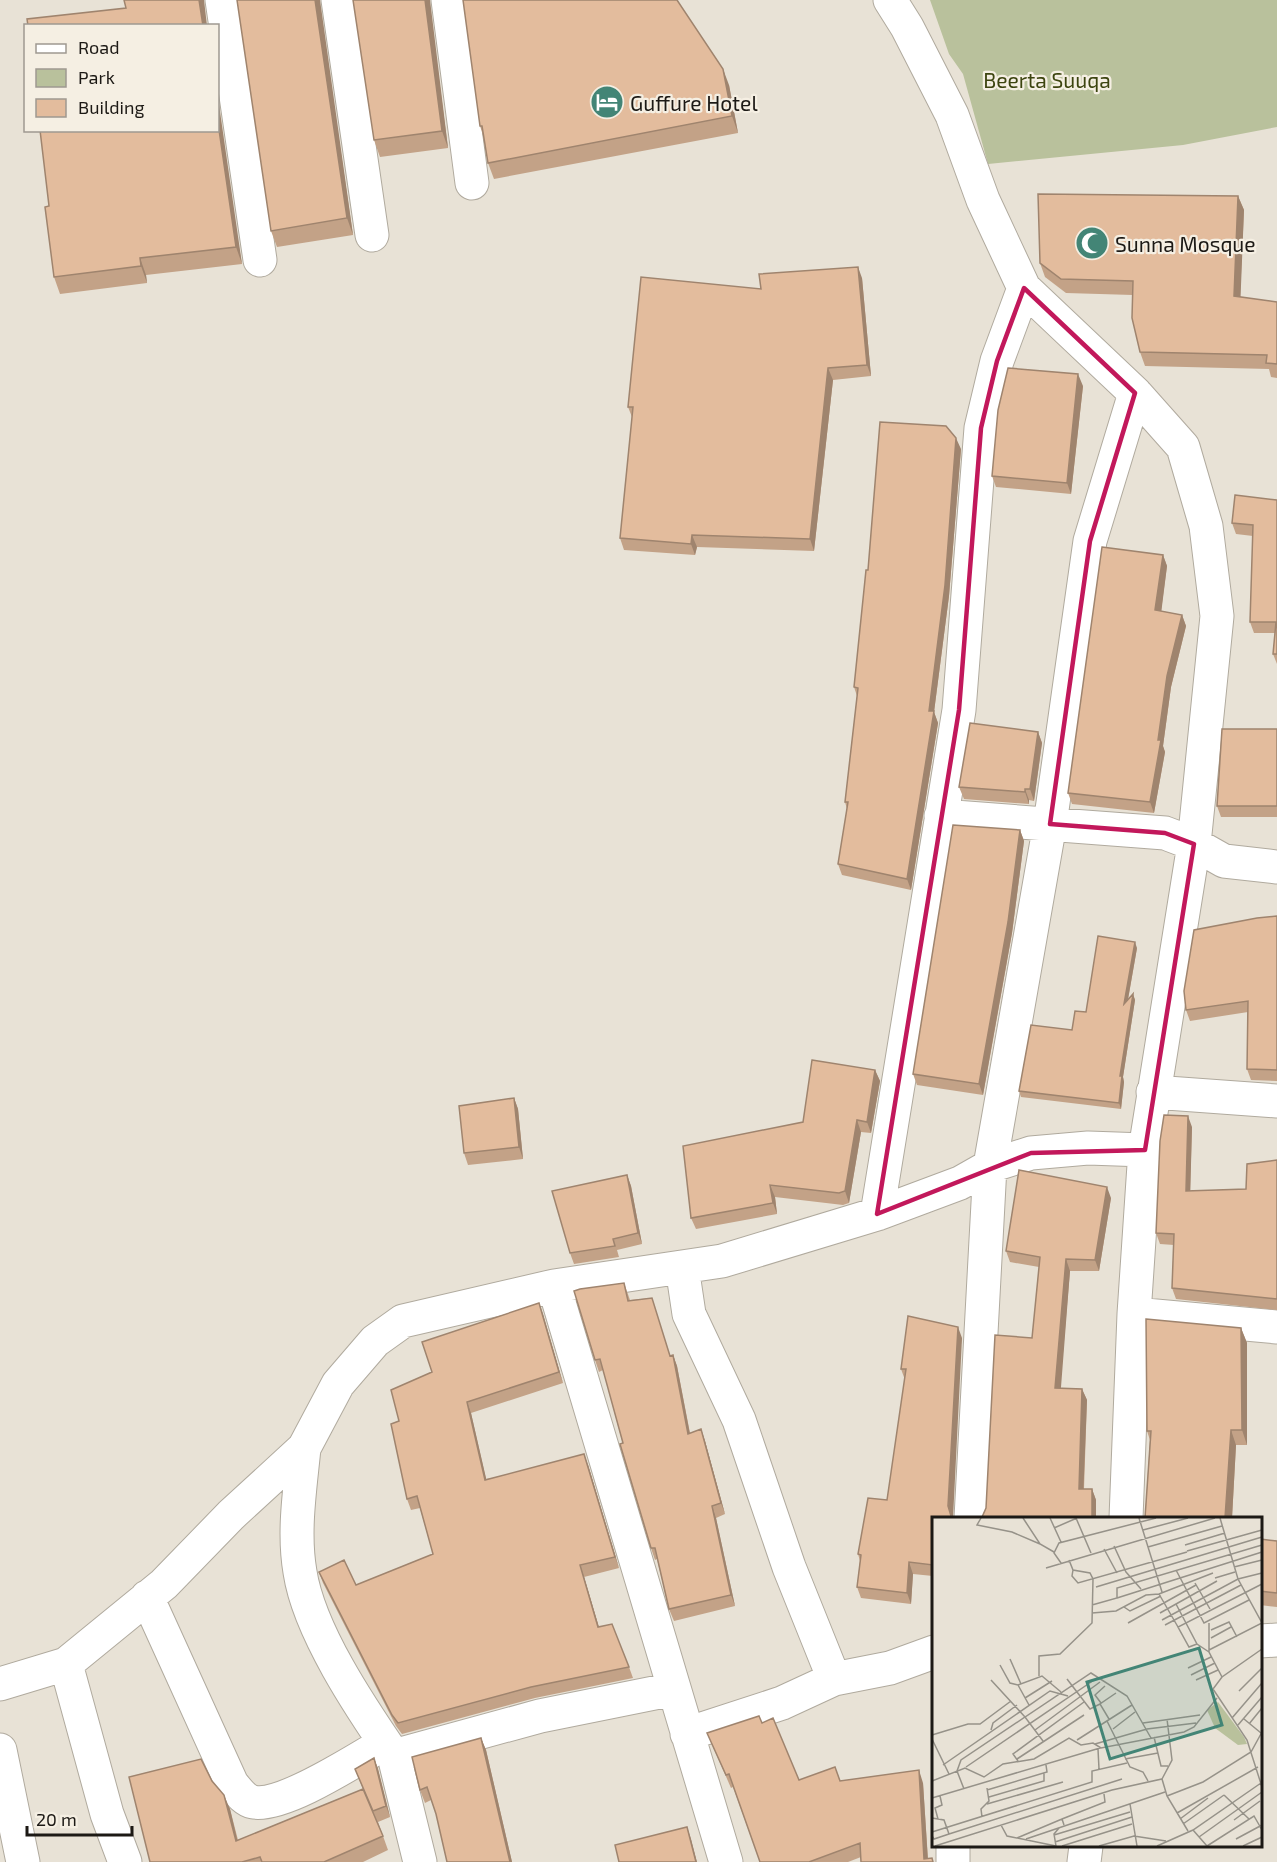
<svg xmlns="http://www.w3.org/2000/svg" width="1277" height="1862" font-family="'Exo 2',sans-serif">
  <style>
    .green { fill: #b9c19c }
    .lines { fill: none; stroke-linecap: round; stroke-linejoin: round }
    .street-casing { stroke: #b0aa9e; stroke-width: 35 }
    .street { stroke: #fff; stroke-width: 33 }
    .wall { fill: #c3a287 }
    .shaded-wall { fill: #9f846e }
    .building { fill: #e3bc9d; stroke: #9f846e; stroke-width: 1.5 }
    .marked { fill: none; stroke: #c2185b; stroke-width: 4.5; stroke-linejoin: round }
    .labels { text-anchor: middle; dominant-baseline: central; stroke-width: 4.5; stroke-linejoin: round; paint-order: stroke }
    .park-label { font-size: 21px; fill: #3c440f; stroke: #f5efe3 }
    .poi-label { font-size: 21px; fill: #1c1915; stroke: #f5efe3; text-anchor: start }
    .inset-road { fill: none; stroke: #969289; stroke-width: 1.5 }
    .view { fill: #438576; fill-opacity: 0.15; stroke: #438576; stroke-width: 3 }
    .inset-edge { fill: none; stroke: #1c1915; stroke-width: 3 }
  </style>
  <rect width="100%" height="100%" fill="#e8e2d6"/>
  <path class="green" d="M930 0H1277V127L1183 145 988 164 963 74 949 54Z"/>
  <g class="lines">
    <g class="street-casing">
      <path id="street" d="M222 0 260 260
        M338 0 372 235
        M448 0 472 183
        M890 0 907 27 952 115 983 200 1024 288 1135 393 1183 447 1206 526 1217 616 1194 844 1145 1150 1134 1314 1126 1518
        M941 816 1165 833 1194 844 1224 861 1277 867
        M1153 1092 1277 1101
        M877 1214 959 710 981 428 997 361 1024 288
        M682 1267 689 1314 739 1420 789 1567 834 1679
        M554 1286 726 1862
        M1134 1314 1277 1327
        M304 1448C300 1489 293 1532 300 1572 309 1631 361 1708 394 1756L540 1716 674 1689
        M971 1518 990 1166 1050 824 1090 541 1135 393
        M147 1597 232 1784C238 1791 244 1800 253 1802 283 1808 357 1759 385 1743
        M1260 1641 1277 1640
        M66 1664 107 1814 125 1862
        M0 1684 66 1664 164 1584 231 1515 304 1448 338 1384 375 1341 403 1321 554 1286 722 1261 877 1214 960 1183 990 1166 1031 1153 1088 1148 1145 1150
        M687 1734 782 1703 834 1679 890 1668 934 1652
        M0 1750 23 1862
        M394 1756 420 1862
        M953 1846V1862
        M1084 1862 1086 1846"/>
    </g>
    <use href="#street" class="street"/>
  </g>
  <path class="wall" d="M429 2 448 148 380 157 374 140Z
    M319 3 353 235 277 247 271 231Z
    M729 85 738 133 494 179 488 163 484 138 480 126Z
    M218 130 242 264 146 275 147 283 60 294 54 277 49 206Z
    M1238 196 1244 210 1240 297 1277 302V378L1271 377 1269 369 1145 366 1140 352 1133 295 1066 293 1045 277 1040 263Z
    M862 278 871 376 833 380 814 551 697 547 695 555 624 550 620 538 632 417 628 407 761 289Z
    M1083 386 1071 494 996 487 992 476Z
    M961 449 949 596 934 712 938 723 911 890 842 875 838 864 847 809 845 802 857 696 854 687 868 570Z
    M1277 500V664L1273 654 1275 633H1254L1250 622 1253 536 1236 534 1232 523Z
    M1163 555 1167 566 1161 611 1182 615 1186 626 1171 687 1163 746 1165 752 1154 813 1072 804 1068 793Z
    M1277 729V817H1221L1217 806Z
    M1038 732 1042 743 1034 801 1029 800V804L964 799 959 787Z
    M1020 830 1024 841 1012 933 983 1095 917 1085 913 1074Z
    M1277 916V1081L1251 1080 1247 1069 1248 1012 1190 1021 1186 1010Z
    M1137 948 1128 1000 1133 994 1135 1000 1123 1077 1124 1082 1121 1109 1021 1097 1019 1091 1072 1030Z
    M875 1070 880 1081 871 1133 861 1132 849 1203 843 1205 775 1197 777 1214 696 1229 691 1218 803 1122Z
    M514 1098 518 1109 523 1159 468 1165 464 1153Z
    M1192 1127 1190 1191 1246 1189 1277 1160V1310L1176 1299 1172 1288 1174 1245 1160 1244 1156 1233Z
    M627 1175 631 1186 642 1244 617 1250 619 1257 574 1264 570 1253Z
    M1111 1198 1099 1271H1070L1060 1388 1082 1389 1087 1400 1084 1489H1092L1096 1500V1518H981L982 1517 986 1508 1032 1338 1039 1267 1010 1262 1006 1251Z
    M624 1283 630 1300 652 1298 670 1356 673 1355 677 1366 690 1433 701 1429 705 1441 725 1514 716 1518 735 1606 674 1621 669 1609 657 1559 655 1560 651 1548 603 1370 599 1372 595 1360Z
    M539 1303 563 1383 471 1413 486 1479 588 1465 619 1568 584 1577 599 1627 629 1667 633 1678 535 1698 402 1734 396 1726 323 1583 319 1572 356 1585 433 1554 420 1508 411 1510 407 1499 399 1421 432 1372Z
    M1241 1328 1247 1343V1445H1236L1232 1518H1145L1150 1440 1147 1431Z
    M962 1338 933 1518V1576L913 1574 911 1604 861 1598 857 1587 860 1561 858 1554 887 1500 905 1380 901 1369Z
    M1260 1539 1277 1541V1607L1260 1605Z
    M762 1723 799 1780 923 1783 928 1859 861 1857 848 1862H760L733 1787 731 1788 707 1733Z
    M481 1738 486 1750 512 1862H447L436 1814 431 1800 425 1803 420 1790Z
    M374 1758 378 1769 390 1817 378 1822 388 1850 363 1862H150L212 1781 230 1809 238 1840 363 1789 355 1769Z"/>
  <path class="shaded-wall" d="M199 0H204L207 26H203Z
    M315 0H320L353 235 347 218Z
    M425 0H430L448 148 442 131Z
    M723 69 729 85 738 133 732 116Z
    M218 98 242 264 236 247 218 123Z
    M1238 196 1244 210 1240 311 1234 296Z
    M140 258 146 275 147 283 141 266Z
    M858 267 862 278 871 376 867 365Z
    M828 368 833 380 814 551 810 539Z
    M1078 374 1083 386 1071 494 1067 483Z
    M956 438 961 449 949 596 934 712 938 723 911 890 907 879 929 711Z
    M692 535 697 547 695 555 691 544Z
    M1163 555 1167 566 1160 622 1155 610Z
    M1182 615 1186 626 1171 687 1163 746 1165 752 1154 813 1150 802 1158 740 1167 676Z
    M1038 732 1042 743 1034 801 1030 789Z
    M1025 789 1029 800V804L1025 792Z
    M1020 830 1024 841 1012 933 983 1095 979 1084Z
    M1135 942 1137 948 1126 1010 1124 1004Z
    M1133 994 1135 1000 1123 1077 1124 1082 1121 1109 1119 1103 1120 1076Z
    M875 1070 880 1081 871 1133 867 1122Z
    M514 1098 518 1109 523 1159 519 1147Z
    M1188 1116 1192 1127 1190 1202 1186 1191Z
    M857 1120 861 1132 849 1203 845 1191Z
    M627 1175 631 1186 642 1244 638 1233Z
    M770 1185 775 1197 777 1214 773 1203Z
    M1107 1187 1111 1198 1099 1271 1095 1260Z
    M1066 1259 1070 1271 1060 1400 1055 1388Z
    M539 1303 543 1314 563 1383 559 1372Z
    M958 1327 962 1338 953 1518H952L948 1506Z
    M1241 1328 1247 1343V1445L1242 1430Z
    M673 1355 677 1366 692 1445 688 1434Z
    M1082 1389 1087 1400 1083 1500 1079 1489Z
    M467 1402 471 1413 489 1491 485 1480Z
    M701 1429 705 1441 725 1514 721 1503Z
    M1231 1430 1236 1445 1232 1518H1225Z
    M584 1454 588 1465 619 1568 615 1557Z
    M1092 1489 1096 1500V1518H1092Z
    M712 1506 716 1518 735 1606 731 1595Z
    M909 1562 913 1574 911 1604 907 1593Z
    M580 1565 584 1577 602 1638 598 1627Z
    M481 1738 486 1750 512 1862H510Z
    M374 1758 378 1769 390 1817 386 1806Z
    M919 1770 923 1783 928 1862 924 1859Z
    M224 1795 230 1809 241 1856 236 1841Z
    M687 1827 691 1839 697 1862H696Z"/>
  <path class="building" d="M124 0H199L203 26H28L27 19 126 8Z
    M237 0H315L347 218 271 231Z
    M353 0H425L442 131 374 140Z
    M463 0H677L723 69 732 116 488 163 482 126H480Z
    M218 123 236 247 140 258 141 266 54 277 45 207 49 206 40 130H218Z
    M1038 194 1238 196 1234 296 1277 302V364L1266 363 1267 355 1140 352 1132 318 1133 281 1061 279 1040 263Z
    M858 267 867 365 828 368 810 539 692 535 691 544 620 538 633 407H628L641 277 761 289 759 274Z
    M1008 368 1078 374 1067 483 992 476 998 410Z
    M880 422 946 426 956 438 945 585 929 711H934L907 879 838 864 848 802H845L858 688 854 687 866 570H868Z
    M1235 495 1277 500V654H1273L1276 622H1250L1253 525 1232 523Z
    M1102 547 1163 555 1155 610 1182 615 1167 676 1158 740H1161L1150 802 1068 793Z
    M970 723 1038 732 1030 789H1025V792L959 787Z
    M1222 729H1277V806H1217Z
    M953 825 1020 830 1008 922 979 1084 913 1074Z
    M1277 916V1070L1247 1069 1248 1001 1186 1010 1184 991 1194 930 1257 918Z
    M1098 936 1135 942 1124 1004 1133 994 1120 1076H1122L1119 1103 1019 1091 1031 1025 1072 1030 1075 1011 1086 1012Z
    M812 1060 875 1070 867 1122 857 1120 845 1191 839 1193 770 1185 773 1203 691 1218 683 1146 803 1122Z
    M514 1098 519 1147 464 1153 459 1106Z
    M1164 1115 1188 1116 1186 1191 1246 1189 1247 1164 1277 1160V1299L1172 1288 1174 1234 1156 1233 1160 1141Z
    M1019 1170 1107 1187 1095 1260 1066 1259 1055 1388 1082 1389 1079 1489H1092V1518H981L982 1517 986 1508 995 1335 1032 1338 1040 1257 1006 1251Z
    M627 1175 638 1233 613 1239 615 1246 570 1253 552 1191Z
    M624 1283 628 1301 652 1298 670 1356 673 1355 688 1434 701 1429 721 1503 712 1506 731 1595 669 1609 655 1548H651L620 1444 623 1443 600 1359 595 1360 574 1291 580 1289Z
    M539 1303 559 1372 467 1402 485 1480 584 1454 615 1557 580 1565 598 1627 612 1624 629 1667 531 1687 398 1723 392 1715 319 1572 344 1560 356 1585 433 1554 417 1496 407 1499 391 1424 399 1421 391 1390 432 1372 422 1342Z
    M908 1316 958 1327 948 1506 951 1516 953 1518H933V1565L909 1562 907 1593 857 1587 861 1555 858 1554 868 1498 887 1500 906 1369H901Z
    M1146 1319 1241 1328 1242 1430H1231L1225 1518H1145L1151 1431H1147Z
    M1260 1539 1277 1541V1593L1260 1591Z
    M759 1716 762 1723 773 1718 799 1780 835 1767 840 1781 919 1770 924 1859 932 1858 933 1862H861L860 1843 809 1862H760L729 1774 726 1775 707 1733Z
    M481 1738 510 1862H447L436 1814 427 1787 420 1790 412 1757Z
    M374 1758 386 1806 373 1811 355 1769Z
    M201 1759 212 1781 224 1795 236 1841 363 1789 383 1836 324 1862H262L260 1857 242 1862H150L129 1777Z
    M687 1827 696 1862H619L615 1845Z"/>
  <path class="marked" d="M1024 288 1135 393 1090 541 1050 824 1165 833 1194 844 1145 1150 1031 1153 877 1214 959 710 981 428 997 361Z"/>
  <defs>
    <g id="hotel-disc" transform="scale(1.725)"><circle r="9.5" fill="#438576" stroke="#f5efe3"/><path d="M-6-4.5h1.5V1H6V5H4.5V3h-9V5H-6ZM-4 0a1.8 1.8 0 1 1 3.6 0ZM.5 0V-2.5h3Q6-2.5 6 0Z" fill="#fff"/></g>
    <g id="mosque-disc" transform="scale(1.725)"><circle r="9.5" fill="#438576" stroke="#f5efe3"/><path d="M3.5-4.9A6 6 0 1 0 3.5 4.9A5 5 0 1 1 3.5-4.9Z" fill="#fff"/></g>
  </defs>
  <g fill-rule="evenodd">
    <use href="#hotel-disc" x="607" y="102"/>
    <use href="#mosque-disc" x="1092" y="243"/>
  </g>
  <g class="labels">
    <g class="park-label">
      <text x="1047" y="79">Beerta Suuqa</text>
    </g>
    <g class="poi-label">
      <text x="630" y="102">Guffure Hotel</text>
      <text x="1115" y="243">Sunna Mosque</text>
    </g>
  </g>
  <g transform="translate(932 1517)">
    <rect width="330" height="330" fill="#e8e2d6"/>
    <path d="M286 185 312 220 315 227 306 228 283 211 275 193Z" fill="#b9c19c"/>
    <path class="inset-road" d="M49 1 45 8 80 15 108 27M91 1 108 27 122 35M118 1 129 25M144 1 159 36M207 1 230 75M122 11 145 1M211 13 256 1M253 28 293 16M182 29 194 55 209 72M216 30 290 9M172 32 185 56M255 34 330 13M129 46 122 36 127 26 224 1M302 50 330 43M114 51 283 1M141 53 140 59 146 66 255 35M244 53 272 106 317 83M283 61 303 55M263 66 278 92M164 70 330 20M227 77 246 110M185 81 330 35M244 87 265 127 277 135M160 88 185 81V71L330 28M192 90 198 94 229 79M160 96 184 94 214 78 227 77 281 56M228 96 285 64M230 103 306 62 330 56M196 106 264 68M277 106V135L290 160M233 108 309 68M279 113 297 105 305 120M279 121 299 110M265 127 257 130 246 110 330 67M330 132 290 160 281 172 315 223 330 270M277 133 330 106 306 62 288 1M78 142 89 167M68 148 78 166 86 168 110 159 129 175M256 151 279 140M259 158 283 146M107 159V139L128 137 160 106 161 62 158 56 141 53 137 43M135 162 158 192 168 187M59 163 93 200 159 156 195 179 219 221M264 163 286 153M86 168 97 188M307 174 330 151M93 181 120 164M169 186 163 178 173 169M300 201 330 166M177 202 168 187 184 176M312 202 329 216M175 204 198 250 211 255 216 264M211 206 268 198M317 207 330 191M306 208 330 180M181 212 203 195M59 213 61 206 85 188M103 213 168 165M0 218 36 207H48L79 184M222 220 229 249H236M0 222 17 257M145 223 200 188M163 227 215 212 264 206M166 232 167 252M85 242 152 198M193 242 226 236M86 244 81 237 152 185M11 248 118 174 136 179M34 250 165 161M230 262 240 243 235 202M0 264 33 251 52 260 71 247 102 242 137 221 149 228 161 226 169 231 252 215 262 210 285 181M32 272 25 254 29 243 93 200 111 224M55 273 115 255 114 248M292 278 317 302M235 279 271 265 319 235 330 215M57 280 112 264V256M0 281 168 231M55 287 131 265M198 287 205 329M245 296 326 250M50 300 49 292 57 284 55 271M0 301 12 303 17 317 2 322 0 319M6 302 3 291 10 288 8 279M248 302 276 281M302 303 328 284M251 307 292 278M69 308 75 319 124 329 122 317 127 311M132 308 130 302 173 285 172 277M261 313 275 329M0 315 160 265V254L195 246M17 317 190 262M122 318 198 295M267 320 330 275M85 321 130 302M94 322 233 275M304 322 330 308M123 325 200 300M3 329 180 273 230 262 235 279 256 314M130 329 200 307M167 329 202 319 234 324M225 329 261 313 329 266M275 329 322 299 330 313M311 329 330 320"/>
    <path class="view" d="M267 131 290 208 178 242 155 165Z"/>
    <rect width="330" height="330" class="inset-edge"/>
  </g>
  <rect x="24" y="24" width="195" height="108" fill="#f5efe3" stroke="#9e9991" stroke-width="1.5"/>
  <rect x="36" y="44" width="30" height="9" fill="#ffffff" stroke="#9e9991" stroke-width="1.5"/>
  <text x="78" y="54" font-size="18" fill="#1c1915">Road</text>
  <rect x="36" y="69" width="30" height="18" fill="#b9c19c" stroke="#9e9991" stroke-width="1.5"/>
  <text x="78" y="84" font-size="18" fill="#1c1915">Park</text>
  <rect x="36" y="99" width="30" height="18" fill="#e3bc9d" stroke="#9e9991" stroke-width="1.5"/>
  <text x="78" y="114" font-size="18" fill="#1c1915">Building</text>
  <path d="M27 1826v9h105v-9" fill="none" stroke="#1c1915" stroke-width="3"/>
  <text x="36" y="1826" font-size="18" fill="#1c1915" stroke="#f5efe3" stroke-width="4.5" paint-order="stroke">20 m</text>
</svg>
